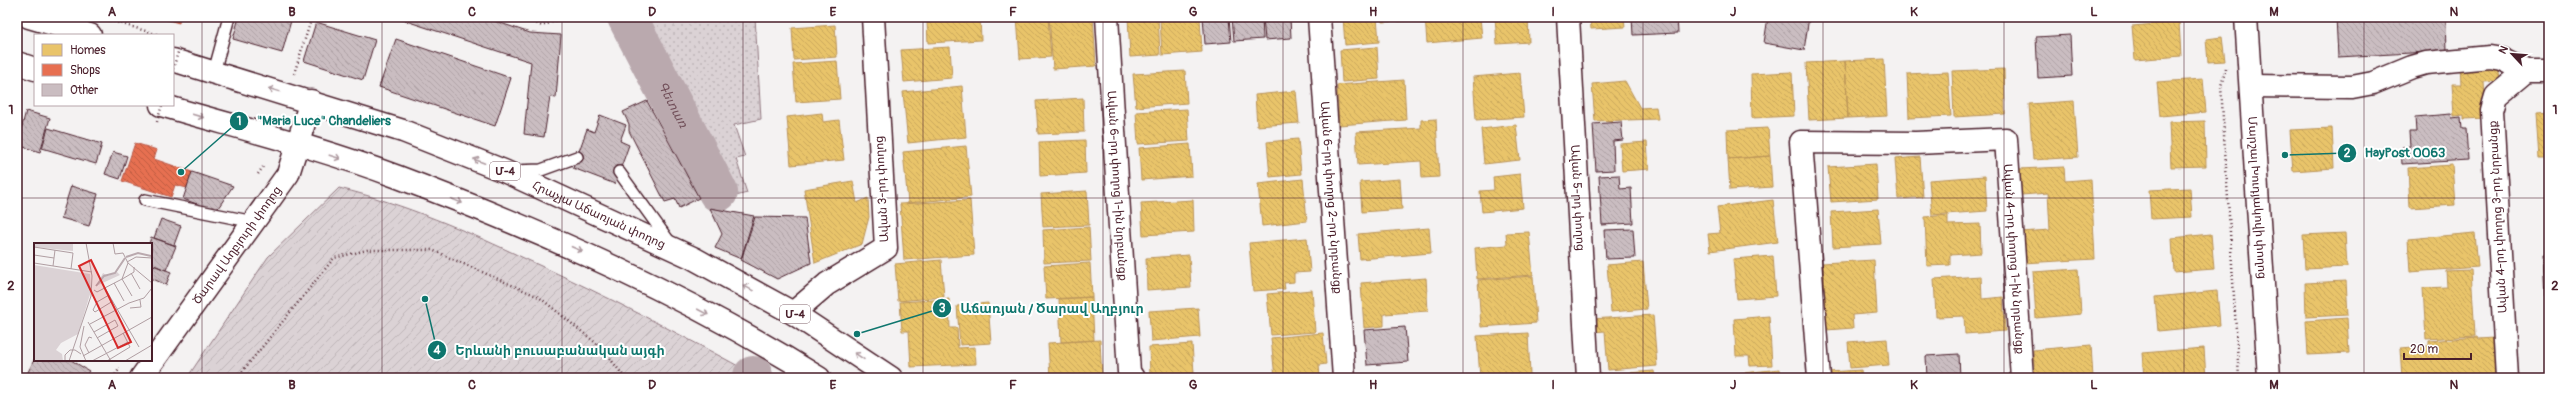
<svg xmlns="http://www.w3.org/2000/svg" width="2566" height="395" font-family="Pangolin,'Noto Sans Armenian',sans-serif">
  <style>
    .park { fill: url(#park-dots); stroke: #927880 }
    .garden { fill: url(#garden-furrows); stroke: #927880 }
    .homes { fill: url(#homes-back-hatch); stroke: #b99257 }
    .shops { fill: url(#shops-back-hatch); stroke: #b85746 }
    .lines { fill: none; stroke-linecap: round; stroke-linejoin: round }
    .river { stroke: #baa9ae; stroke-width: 40 }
    .building { fill: url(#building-back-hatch); stroke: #4a1f2b }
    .service-casing { stroke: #4a1f2b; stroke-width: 14 }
    .minor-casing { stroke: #4a1f2b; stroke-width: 25 }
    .tertiary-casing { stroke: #4a1f2b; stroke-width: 25 }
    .secondary-casing { stroke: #4a1f2b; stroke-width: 25 }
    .trunk-casing { stroke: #4a1f2b; stroke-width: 25 }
    .path { stroke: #4a1f2b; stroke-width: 2.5; stroke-dasharray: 1 3; stroke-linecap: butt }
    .service { stroke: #fff; stroke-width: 11 }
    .minor { stroke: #fff; stroke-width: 22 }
    .tertiary { stroke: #fff; stroke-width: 22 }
    .secondary { stroke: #fff; stroke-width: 22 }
    .trunk { stroke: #fff; stroke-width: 22 }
    .path-bridge { stroke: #4a1f2b; stroke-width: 2.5; stroke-dasharray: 1 3; stroke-linecap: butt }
    .oneway { stroke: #ae9aa0 }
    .grid { fill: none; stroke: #4a1f2b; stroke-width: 1; stroke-opacity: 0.55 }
    .labels { text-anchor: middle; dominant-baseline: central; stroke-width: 4; stroke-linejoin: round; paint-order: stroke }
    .shield { fill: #fff; stroke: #80626b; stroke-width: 1 }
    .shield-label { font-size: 11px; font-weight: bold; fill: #4a1f2b }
    .street-label { font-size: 12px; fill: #4a1f2b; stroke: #fff }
    .water-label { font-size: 13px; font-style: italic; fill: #714f59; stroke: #fff }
    .inset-river { fill: none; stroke: #baa9ae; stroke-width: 2 }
    .inset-road { fill: none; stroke: #b09ea2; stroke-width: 1 }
    .view { fill: #d62828; fill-opacity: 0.15; stroke: #d62828; stroke-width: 2 }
    .inset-edge { fill: none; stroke: #4a1f2b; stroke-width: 2 }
    .leader { fill: none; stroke: #0f766e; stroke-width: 1.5 }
    .callout-dot { fill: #0f766e; stroke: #fff; stroke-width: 1.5 }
    .mark-label { font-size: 12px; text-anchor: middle; font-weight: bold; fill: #fff }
    .callout-label { font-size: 13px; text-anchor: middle; font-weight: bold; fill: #0f766e; stroke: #fff; stroke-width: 4; stroke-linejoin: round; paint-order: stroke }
    .neatline { fill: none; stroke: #4a1f2b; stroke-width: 1.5 }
    .grid-label { font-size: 13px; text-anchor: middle; font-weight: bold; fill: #4a1f2b }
  </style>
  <defs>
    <pattern id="park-dots" width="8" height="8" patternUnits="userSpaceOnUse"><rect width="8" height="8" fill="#dbd2d5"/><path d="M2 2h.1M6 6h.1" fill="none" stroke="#bdb4b7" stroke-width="1.8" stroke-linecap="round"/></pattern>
    <pattern id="garden-furrows" width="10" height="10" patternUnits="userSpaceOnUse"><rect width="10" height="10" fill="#dbd2d5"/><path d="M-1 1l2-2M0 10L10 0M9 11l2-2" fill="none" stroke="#bdb4b7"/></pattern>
    <pattern id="homes-back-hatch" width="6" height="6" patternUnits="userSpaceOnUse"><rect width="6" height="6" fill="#e9c46a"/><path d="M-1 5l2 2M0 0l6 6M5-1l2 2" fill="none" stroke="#c9a85c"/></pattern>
    <pattern id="shops-back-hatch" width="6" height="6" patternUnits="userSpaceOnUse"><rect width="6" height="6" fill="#e76f51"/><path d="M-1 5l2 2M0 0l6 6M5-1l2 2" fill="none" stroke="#bd5b43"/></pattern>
    <pattern id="building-back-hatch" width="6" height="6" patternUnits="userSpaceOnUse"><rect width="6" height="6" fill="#cabdc1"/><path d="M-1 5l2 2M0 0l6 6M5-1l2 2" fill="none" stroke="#afa2a6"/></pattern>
  </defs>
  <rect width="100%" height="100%" fill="#f4f2f2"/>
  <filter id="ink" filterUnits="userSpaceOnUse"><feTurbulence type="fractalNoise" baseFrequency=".025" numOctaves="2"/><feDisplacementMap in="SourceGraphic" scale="8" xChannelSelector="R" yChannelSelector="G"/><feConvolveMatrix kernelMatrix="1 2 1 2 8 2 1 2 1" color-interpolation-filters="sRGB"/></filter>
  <g filter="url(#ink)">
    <path class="park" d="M615 17H755L761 119 734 125 745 157 736 159 747 193 710 203Z"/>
    <path class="garden" d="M339 188C405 204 467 231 528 260 607 296 684 336 760 378H187L268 257Z"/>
    <path class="homes" d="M948 17H980L981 40 928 43 927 22 948 21Z
      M1017 17H1048L1051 57 1020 59Z
      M1049 17H1093L1096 66 1053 69Z
      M1128 17H1158L1160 55 1130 57Z
      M1160 17H1200L1202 52 1162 55Z
      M1343 17H1377L1379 42 1345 45Z
      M1382 17H1419L1420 20 1382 22Z
      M1425 17H1480L1482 38 1427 43Z
      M1495 17H1528L1529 42 1497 44Z
      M1590 17H1624L1625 27 1591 29Z
      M2179 22 2181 56 2135 60 2132 26Z
      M835 25 837 57 794 60 792 28Z
      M2222 37 2225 61 2208 62 2206 39Z
      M950 47 952 78 904 82 901 50Z
      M1377 47 1379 79 1342 82 1340 50Z
      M1884 59 1887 116 1848 118 1845 61Z
      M837 61 840 99 796 102 793 64Z
      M1845 61 1848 118 1809 120 1806 63Z
      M2498 63 2500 81 2484 82 2486 118 2464 119V115L2454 116 2452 84H2461L2460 66Z
      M2004 69 2005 114 1954 117 1952 71Z
      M1185 71 1187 103 1136 107 1133 74Z
      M1792 72 1794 116 1752 118 1751 74Z
      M1948 72 1951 116 1909 118 1907 74Z
      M1520 73 1524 117 1476 120 1473 77Z
      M2203 79 2206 112 2160 116 2157 82Z
      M1404 80 1406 120 1339 125 1337 85Z
      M1625 81 1640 108 1656 107 1658 119 1595 121 1592 84Z
      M962 86 966 137 908 143 903 92Z
      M1296 91 1299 123 1257 126 1255 95Z
      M1083 98 1084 132 1038 134 1036 101Z
      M2074 101 2078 157 2033 160 2029 104Z
      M1187 109 1189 141 1138 144 1136 112Z
      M2549 112V159H2539L2536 113Z
      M822 113 823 122 839 120 844 160 791 165 787 117Z
      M1436 119 1439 177 1422 178 1421 161 1358 165 1356 132 1421 128V120Z
      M2205 121 2206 166 2171 167 2169 122Z
      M1516 125 1520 160 1484 164 1481 129Z
      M1768 128 1770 156 1728 159 1727 130Z
      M2332 128 2334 168 2293 171 2290 130Z
      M1298 139 1301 174 1270 177 1267 142Z
      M1085 140 1086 173 1040 176 1039 142Z
      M1647 142 1649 169 1622 171 1620 144Z
      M1190 144 1192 176 1141 180 1139 148Z
      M966 146 971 197 908 203 903 152Z
      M1770 156 1772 187 1730 190 1728 159Z
      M1920 157 1923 197 1898 199 1895 159Z
      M1876 164 1878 199 1831 202 1828 167Z
      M2452 165 2455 205 2410 208 2408 168Z
      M2064 167 2065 181 2091 179 2095 259 2023 263 2021 232 2050 230 2048 193 2021 195 2019 169Z
      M1520 174 1523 208 1482 212 1480 191 1494 190 1493 177Z
      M1985 176 1987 211 1932 215 1929 180Z
      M1303 179 1307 221 1262 226 1258 184Z
      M1400 179 1402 209 1362 212 1360 182Z
      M853 181 857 203 868 198 869 217 862 244 815 263 804 189Z
      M2190 188 2192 217 2151 219 2149 190Z
      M1087 191 1089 225 1043 227 1041 194Z
      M970 200 974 255 904 260 900 204Z
      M1193 200 1194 232 1143 235 1141 203Z
      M1773 200 1778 242 1710 251 1708 234 1720 233 1717 207Z
      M1878 209 1881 244 1833 247 1831 212Z
      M1948 215V225L1980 224 1981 253 1950 255V265L1927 266 1925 217Z
      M1089 227 1091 261 1044 263 1043 230Z
      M1429 228 1431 253 1360 259 1358 234Z
      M1529 232 1533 275 1477 279 1475 248 1507 245 1506 233Z
      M2345 233 2347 267 2305 269 2303 235Z
      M2475 233 2478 267 2410 272 2408 239Z
      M2211 234 2214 269 2174 272 2172 238Z
      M1307 238 1310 272 1294 273V282L1284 283 1285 289 1253 291 1249 243Z
      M1189 255 1191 287 1147 290 1146 258Z
      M1773 256 1776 296 1737 299 1733 259Z
      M941 260 944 297 898 301 895 264Z
      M1874 260 1877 313 1852 315 1853 328 1826 330 1822 263Z
      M1643 262 1647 309 1611 312 1607 265Z
      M1090 263 1092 297 1046 299 1044 266Z
      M2078 269 2081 314 2036 318 2033 272Z
      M2471 270 2475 336 2426 339 2423 288 2447 287 2446 271Z
      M1533 276 1536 323 1481 327 1478 280Z
      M1981 276 1982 299 2003 297 2005 331 1965 334 1964 316 1936 317 1934 279Z
      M1426 278 1428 311 1384 314V326L1364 328 1361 283Z
      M2346 281 2348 315 2306 317 2305 283Z
      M1312 290 1315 332 1271 335 1267 294Z
      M2217 291 2220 325 2158 331 2155 297Z
      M1092 297 1094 340 1061 342 1059 299Z
      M949 299 950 328H957L958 348 975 347 976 364 911 367 909 331H902L900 302Z
      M988 303 991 343 960 345 957 306Z
      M1198 308 1200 337 1151 341 1149 311Z
      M1653 315 1657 366 1608 370 1605 331 1593 332 1592 319Z
      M1769 316 1772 365 1750 366 1749 356H1736L1734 319Z
      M2347 318 2349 353 2308 355 2306 321Z
      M1323 333 1326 364 1319 365 1320 378H1275L1271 338Z
      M1528 333 1530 375 1480 378 1477 336Z
      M2477 337 2478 339 2494 338 2497 378H2402L2400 348 2429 346V341Z
      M1887 339 1889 365 1850 368 1848 342Z
      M1100 340 1102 378H1050L1048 343Z
      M1192 344 1194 373 1150 376 1149 347Z
      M2091 345 2093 378H2035L2033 350Z
      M2204 348 2206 378H2144L2142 353Z
      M1780 369 1781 378H1735L1734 374Z
      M1861 370 1862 378H1828V372Z
      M1654 371 1655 378H1614V374Z"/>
    <path class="shops" d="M157 17H180L179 23Z
      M135 143 157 150 154 159 192 172 187 188 175 185 171 197 122 181Z"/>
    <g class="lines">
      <g class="river">
        <path id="s1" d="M627 17 718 192"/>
        <path d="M753 376V378"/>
      </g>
    </g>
    <path class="building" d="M239 17H292L282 53 233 39Z
      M394 17H483L530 33 561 35 556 98 550 97 544 137 524 134 531 62Z
      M1203 17H1229L1231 42 1205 44Z
      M1232 17H1262L1263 39 1234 41Z
      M1263 17H1290L1291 38 1265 40Z
      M1632 17H1677L1678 33 1633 35Z
      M1768 17H1809L1804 50 1764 43Z
      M2336 17H2446L2447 51 2338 57Z
      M316 22 375 40 363 80 304 61Z
      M2070 35 2072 76 2038 78 2036 37Z
      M396 39 511 78 495 126 379 87Z
      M647 101 699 198 679 208 675 199 665 202 629 131V124L623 112Z
      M26 111 50 118 40 152 17 145Z
      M2451 114 2452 118 2461 117 2462 129H2466L2468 160 2402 164 2401 147 2410 146 2409 132H2416L2415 117Z
      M600 115 626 125 620 141 629 145 615 184 573 168 587 129 594 132Z
      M1621 122 1623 140 1613 141 1614 170 1596 171 1593 124Z
      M48 128 102 144 96 164 42 148Z
      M113 152 127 156 120 179 105 174Z
      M192 172 233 186 216 211 183 199Z
      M1619 175 1620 189 1631 188 1633 223 1602 225 1599 176Z
      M71 186 98 194 89 226 61 218Z
      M710 208 754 216 741 259 715 248 722 234Z
      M755 217 805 218 811 263 777 279 741 260Z
      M161 219 181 226 174 245 154 238Z
      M1633 229 1635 258 1606 259 1604 230Z
      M151 237 176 246 166 270 151 264V244H149Z
      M2543 255H2549V302H2545Z
      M151 264 171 272 166 285 151 278Z
      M1405 327 1408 362 1367 365 1364 330Z
      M1959 354 1960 378H1927L1926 356Z
      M35 358V360H71L89 371 84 378H25Z"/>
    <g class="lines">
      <g class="service-casing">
        <path id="service" d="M214 72 229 17
          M513 171 541 170 577 157
          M619 172 671 244
          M145 200 254 222"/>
      </g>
      <g class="minor-casing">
        <g id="minor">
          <path id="s2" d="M1107 17 1129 372 1133 378"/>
          <path id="s3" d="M1319 17 1344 378"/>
          <path id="s4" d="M1568 17 1588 378"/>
          <path d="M2251 86 2352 87 2373 83 2412 67 2426 63 2490 57 2502 59 2526 71H2549"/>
          <path d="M793 313 827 284 886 248 873 17"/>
          <path id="s5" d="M1819 378 1801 142 1916 143 2006 139 2022 378"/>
          <path d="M2507 378 2492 110 2496 96 2526 71"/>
        </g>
      </g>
      <g class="tertiary-casing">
        <g id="tertiary">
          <path id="s6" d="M2246 17 2269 378"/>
        </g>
      </g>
      <g class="secondary-casing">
        <g id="secondary">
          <path id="s7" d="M141 378 288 174 311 101"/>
        </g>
      </g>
      <g class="trunk-casing">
        <g id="trunk">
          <path d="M29 17 90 35"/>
          <path id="s8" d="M173 60 403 131 504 171 693 258 793 313 891 378"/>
          <path d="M17 63 35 69"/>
          <path d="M161 105C240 128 321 148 398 177 544 232 686 295 819 378"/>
        </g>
      </g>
      <path class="path" d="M522 17 542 26 565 17
        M106 19 159 35
        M2226 68 2221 86 2239 378
        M294 74 312 17
        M258 174 263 167
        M113 378 120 368
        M237 378 334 258 367 250H432L539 297 602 348 625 378"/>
      <use href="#service" class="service"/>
      <use href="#minor" class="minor"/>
      <use href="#tertiary" class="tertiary"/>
      <use href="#secondary" class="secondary"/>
      <use href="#trunk" class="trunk"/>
      <path class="path-bridge" d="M173 69 179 49
        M157 122 162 105"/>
    </g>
    <defs><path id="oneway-shaft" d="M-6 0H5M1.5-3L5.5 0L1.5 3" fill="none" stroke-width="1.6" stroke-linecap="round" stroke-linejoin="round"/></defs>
    <g class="oneway">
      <use href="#oneway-shaft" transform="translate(274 90) rotate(-163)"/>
      <use href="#oneway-shaft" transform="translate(198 116) rotate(16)"/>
      <use href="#oneway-shaft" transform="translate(335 157) rotate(18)"/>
      <use href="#oneway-shaft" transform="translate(479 161) rotate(-159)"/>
      <use href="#oneway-shaft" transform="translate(457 201) rotate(22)"/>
      <use href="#oneway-shaft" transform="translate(577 249) rotate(23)"/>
      <use href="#oneway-shaft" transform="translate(748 288) rotate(-151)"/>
      <use href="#oneway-shaft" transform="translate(703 312) rotate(28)"/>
      <use href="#oneway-shaft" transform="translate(859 356) rotate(-146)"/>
    </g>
  </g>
  <path class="grid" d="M202 17V378M382 17V378M562 17V378M743 17V378M923 17V378M1103 17V378M1283 17V378M1463 17V378M1643 17V378M1823 17V378M2004 17V378M2184 17V378M2364 17V378M17 198H2549"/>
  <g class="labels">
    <g class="shield">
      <rect x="490" y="162" width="30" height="18" rx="3"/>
      <rect x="780" y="305" width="30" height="18" rx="3"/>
    </g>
    <g class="shield-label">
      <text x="505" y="171">Մ-4</text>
      <text x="795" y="314">Մ-4</text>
    </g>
    <g class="street-label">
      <text stroke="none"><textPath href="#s2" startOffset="169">Ավան 6-րդ փողոց 1-ին նրբանցք</textPath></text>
      <text transform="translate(882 189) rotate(-93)">Ավան 3-րդ փողոց</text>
      <text stroke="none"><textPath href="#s3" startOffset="181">Ավան 6-րդ փողոց 2-րդ նրբանցք</textPath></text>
      <text stroke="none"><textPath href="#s6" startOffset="181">Մարշալ Խուդյակովի փողոց</textPath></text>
      <text stroke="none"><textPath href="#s4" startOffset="181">Ավան 5-րդ փողոց</textPath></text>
      <text stroke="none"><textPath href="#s8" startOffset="454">Հրաչյա Աճառյան փողոց</textPath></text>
      <text transform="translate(2498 217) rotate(-93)">Ավան 4-րդ փողոց 3-րդ նրբանցք</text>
      <text stroke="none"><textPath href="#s7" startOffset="164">Ծարավ Աղբյուրի փողոց</textPath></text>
      <text stroke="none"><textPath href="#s5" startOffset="562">Ավան 4-րդ փողոց 1-ին նրբանցք</textPath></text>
    </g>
    <g class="water-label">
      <text stroke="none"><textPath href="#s1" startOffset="99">Գետառ</textPath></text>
    </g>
  </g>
  <g transform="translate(34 243)">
    <rect width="118" height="118" fill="#f4f2f2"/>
    <path d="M0 0H39V8L0 4Z" fill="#dbd2d5"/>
    <path d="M83 29 86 32 62 43 69 30 74 33Z" fill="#dbd2d5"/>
    <path d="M0 22 56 31 57 48 44 91 27 100 22 107 28 111 29 118H0Z" fill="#dbd2d5"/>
    <path class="inset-river" d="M92 14 104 10 117 13M62 43 70 33 81 30 91 15"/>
    <path class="inset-road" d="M79 0 81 11 89 10 94 20 118 40M0 4 39 10 37 26M0 12 20 15M93 19 102 14 118 15M0 20 58 29M94 20 88 36 98 53M19 23 21 7M97 30 106 46M80 40 90 58M71 45 105 104M60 47 63 49 90 35 100 29V24M75 52 63 59 59 67 61 69 79 58M96 65 107 64 106 57M54 79 77 118M56 81 95 60 110 55 118 45M50 83 46 104 52 118M60 89 81 77 84 83 63 95M55 110 51 102 55 94 58 95M49 113 118 74M31 118V112L36 107H41L47 111M35 118 57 53 58 33 52 0M58 118 94 99M73 118 96 104 89 90M91 118 118 102"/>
    <path class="view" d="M57 17 97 99 84 105 45 23Z"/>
    <rect width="118" height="118" class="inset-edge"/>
  </g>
  <path class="leader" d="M181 172L239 121M2285 155L2347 153M857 334L942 308M425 299L437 350"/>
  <g class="callout-dot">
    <circle cx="181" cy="172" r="4"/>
    <circle cx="2285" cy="155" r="4"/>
    <circle cx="857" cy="334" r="4"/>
    <circle cx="425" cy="299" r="4"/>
    <circle cx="239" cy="121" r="10"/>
    <circle cx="2347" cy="153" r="10"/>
    <circle cx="942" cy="308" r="10"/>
    <circle cx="437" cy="350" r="10"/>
  </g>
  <g class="mark-label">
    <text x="239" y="125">1</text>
    <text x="2347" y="157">2</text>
    <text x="942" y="312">3</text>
    <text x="437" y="354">4</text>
  </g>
  <g class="callout-label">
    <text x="324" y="125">"Maria Luce" Chandeliers</text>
    <text x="2405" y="157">HayPost 0063</text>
    <text x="1052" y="313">Աճառյան / Ծարավ Աղբյուր</text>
    <text x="560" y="355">Երևանի բուսաբանական այգի</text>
  </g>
  <rect width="2566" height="395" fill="none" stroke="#fff" stroke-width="44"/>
  <rect x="34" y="34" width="140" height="72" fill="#ffffff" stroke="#b7a5aa"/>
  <rect x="42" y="44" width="20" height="12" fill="#e9c46a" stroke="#b7a5aa"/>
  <text x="70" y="54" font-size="12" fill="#4a1f2b">Homes</text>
  <rect x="42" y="64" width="20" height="12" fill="#e76f51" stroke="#b7a5aa"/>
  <text x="70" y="74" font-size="12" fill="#4a1f2b">Shops</text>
  <rect x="42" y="84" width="20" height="12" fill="#cabdc1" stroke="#b7a5aa"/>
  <text x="70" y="94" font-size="12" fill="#4a1f2b">Other</text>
  <g transform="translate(2512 54) rotate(296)" stroke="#ffffff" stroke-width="3" paint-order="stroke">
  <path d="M0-3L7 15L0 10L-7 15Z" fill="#4a1f2b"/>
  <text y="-6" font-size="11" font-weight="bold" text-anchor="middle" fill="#4a1f2b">N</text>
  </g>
  <path d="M2404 353v6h67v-6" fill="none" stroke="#4a1f2b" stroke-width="2"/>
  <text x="2410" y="353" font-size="12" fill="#4a1f2b" stroke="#ffffff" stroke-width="3" paint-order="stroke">20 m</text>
  <rect x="22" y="22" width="2522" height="351" class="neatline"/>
  <g class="grid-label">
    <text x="112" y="16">A</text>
    <text x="292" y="16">B</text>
    <text x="472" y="16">C</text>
    <text x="652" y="16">D</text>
    <text x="833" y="16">E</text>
    <text x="1013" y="16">F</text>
    <text x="1193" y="16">G</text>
    <text x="1373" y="16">H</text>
    <text x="1553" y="16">I</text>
    <text x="1733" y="16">J</text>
    <text x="1914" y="16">K</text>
    <text x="2094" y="16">L</text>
    <text x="2274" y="16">M</text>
    <text x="2454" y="16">N</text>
    <text x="11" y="114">1</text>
    <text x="2555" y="114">1</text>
    <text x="11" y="290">2</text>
    <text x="2555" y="290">2</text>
    <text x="112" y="389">A</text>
    <text x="292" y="389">B</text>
    <text x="472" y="389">C</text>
    <text x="652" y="389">D</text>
    <text x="833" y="389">E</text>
    <text x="1013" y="389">F</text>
    <text x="1193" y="389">G</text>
    <text x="1373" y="389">H</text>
    <text x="1553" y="389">I</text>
    <text x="1733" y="389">J</text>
    <text x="1914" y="389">K</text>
    <text x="2094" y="389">L</text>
    <text x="2274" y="389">M</text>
    <text x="2454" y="389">N</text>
  </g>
</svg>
